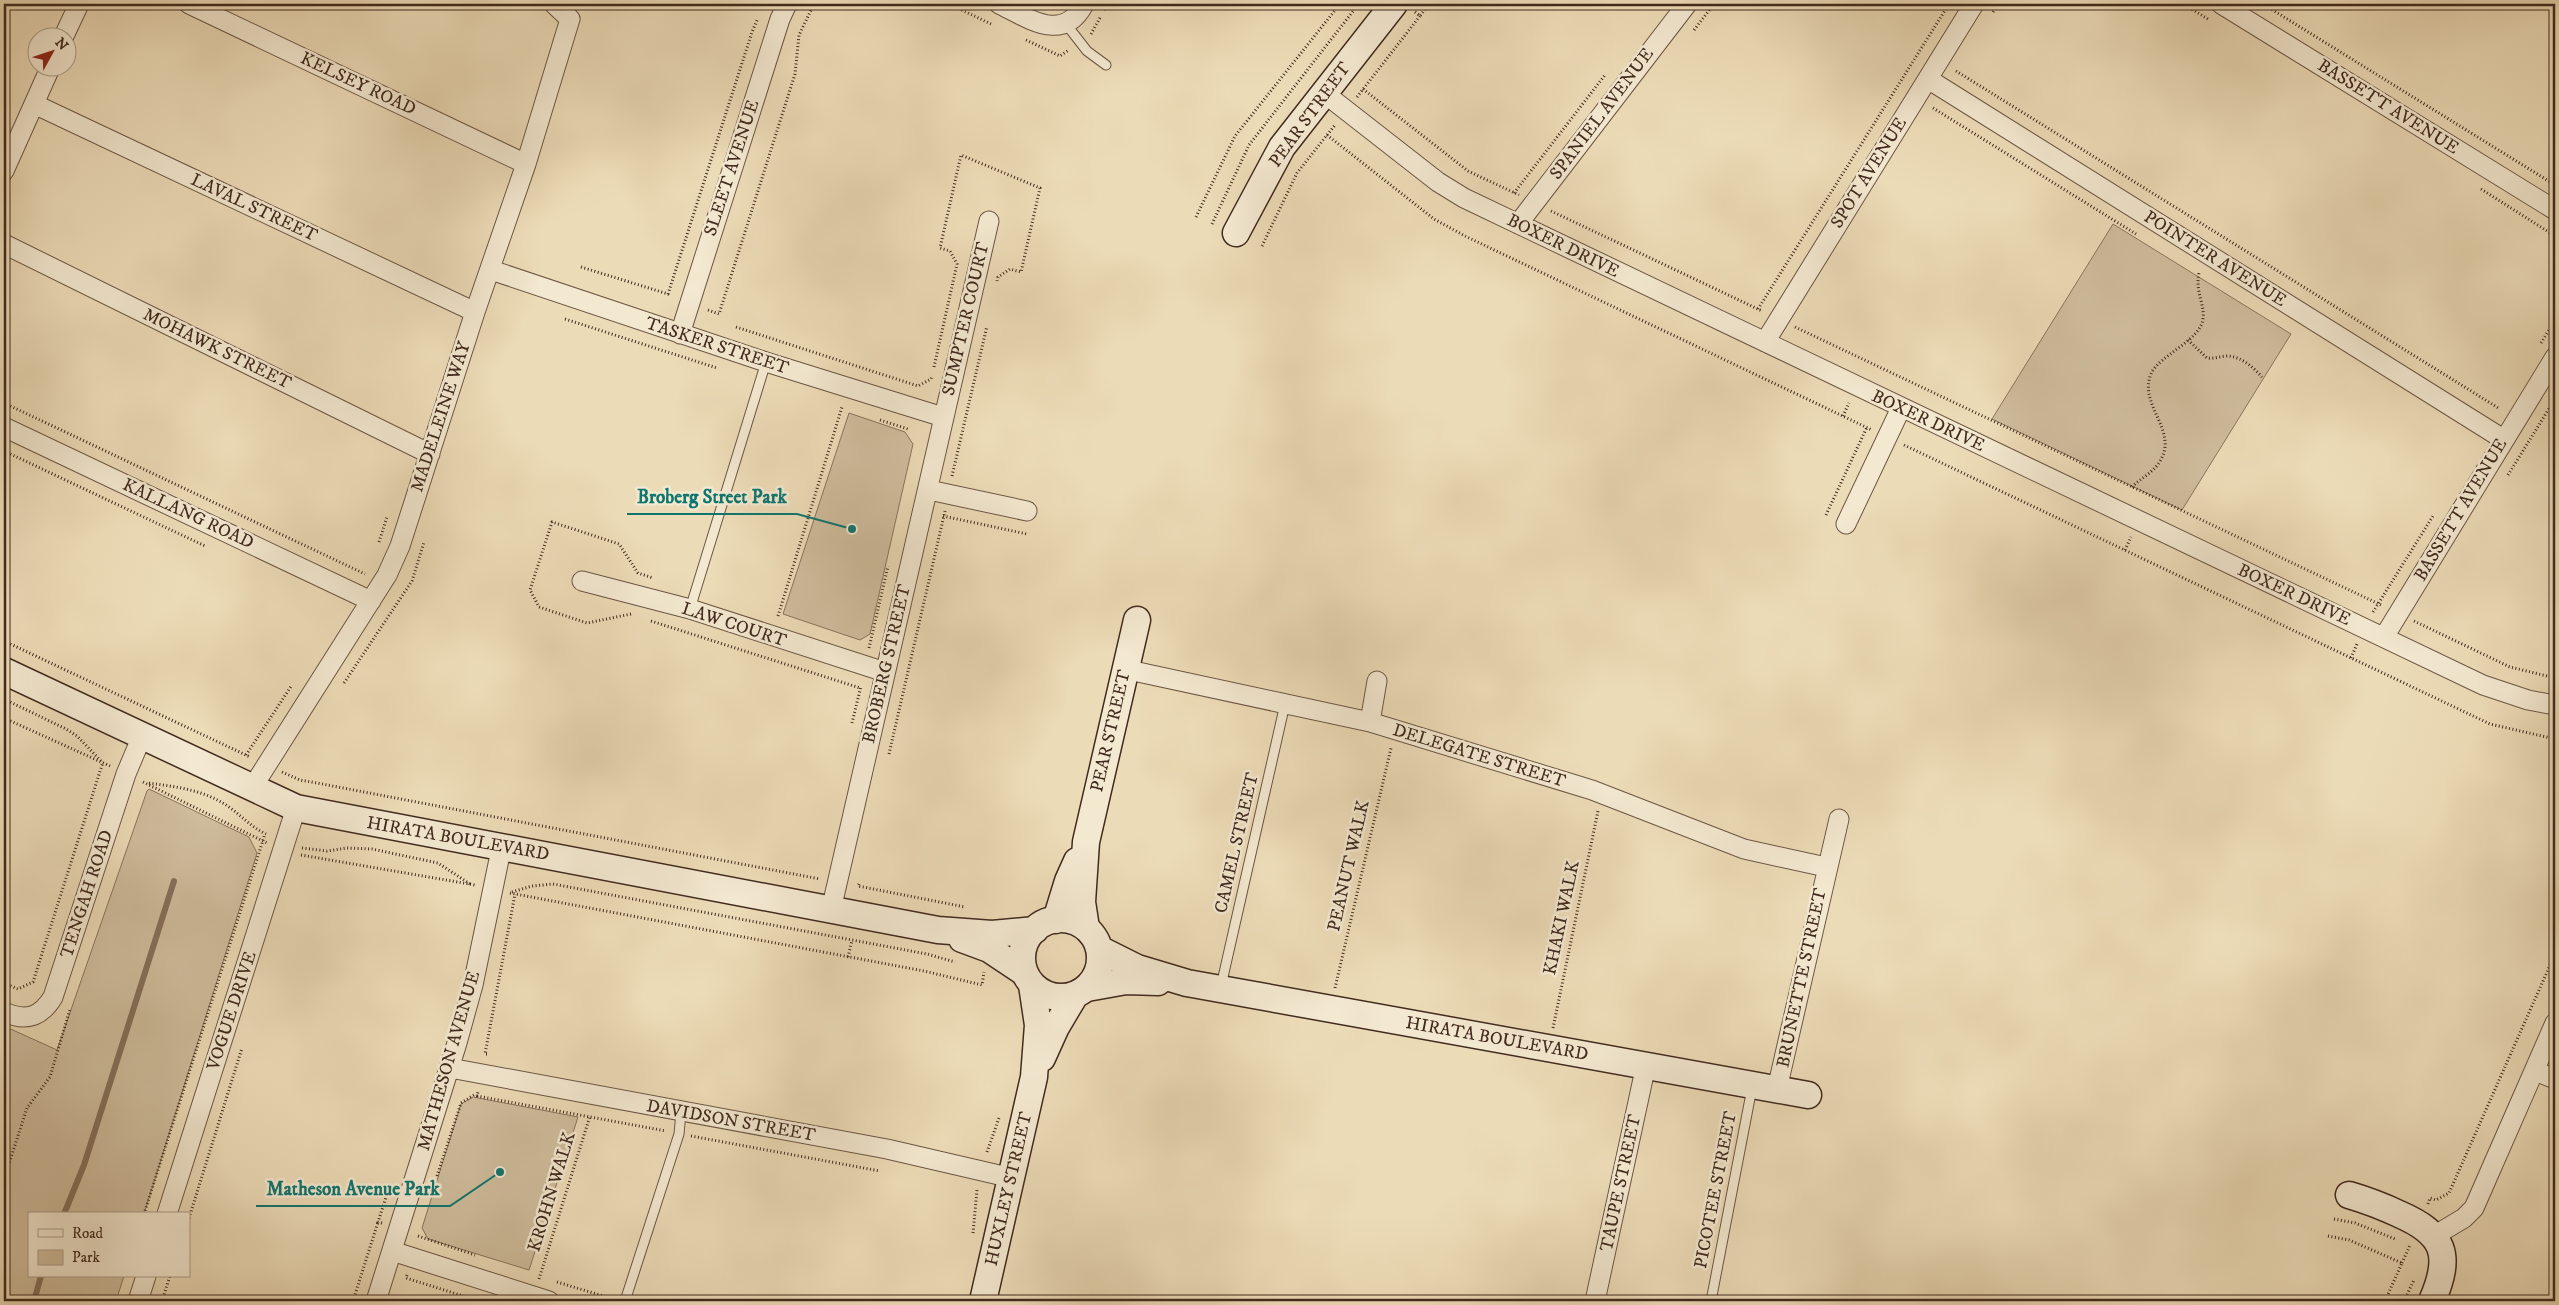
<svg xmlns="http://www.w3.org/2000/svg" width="2559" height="1305" font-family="'IM FELL DW Pica',serif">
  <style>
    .green { fill: #cfbd9d; stroke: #88745e }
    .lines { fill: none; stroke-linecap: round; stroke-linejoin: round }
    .stream { stroke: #85705b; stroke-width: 6 }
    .lane-casing { stroke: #6c5644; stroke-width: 11 }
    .street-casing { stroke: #6c5644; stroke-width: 21 }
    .secondary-casing { stroke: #412a1e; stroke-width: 29 }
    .path { stroke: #412a1e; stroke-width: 3; stroke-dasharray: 1 2.5; stroke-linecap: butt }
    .lane { stroke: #f3e8d0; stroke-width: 9 }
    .street { stroke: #f3e8d0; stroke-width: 19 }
    .secondary { stroke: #f3e8d0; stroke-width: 26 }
    .labels { text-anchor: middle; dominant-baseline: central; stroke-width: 5; stroke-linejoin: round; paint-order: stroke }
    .street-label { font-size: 18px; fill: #412a1e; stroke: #f3e8d0 }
    .leader { fill: none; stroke: #0f766e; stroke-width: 2 }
    .callout-dot { fill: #0f766e; stroke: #f3e8d0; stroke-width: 2 }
    .callout-label { font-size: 19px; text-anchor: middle; font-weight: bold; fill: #0f766e; stroke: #f3e8d0; stroke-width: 5; stroke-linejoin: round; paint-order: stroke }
  </style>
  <rect width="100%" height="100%" fill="#ecdbb7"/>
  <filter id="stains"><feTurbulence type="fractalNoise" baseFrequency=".004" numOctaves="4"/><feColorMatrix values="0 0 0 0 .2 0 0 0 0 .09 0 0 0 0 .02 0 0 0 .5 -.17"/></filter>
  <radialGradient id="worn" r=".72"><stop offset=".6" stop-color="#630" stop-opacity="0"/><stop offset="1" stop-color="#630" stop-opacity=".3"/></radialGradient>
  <path class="green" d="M2113 224 2291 334 2182 510 1992 419Z
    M849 413 905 432 913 444 870 634 860 640 783 614Z
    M149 789 249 837 257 853 144 1214H29V1276H124L116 1301H4V1026L57 1050 147 791Z
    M473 1097 578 1117 529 1270 428 1239 422 1228 461 1104Z"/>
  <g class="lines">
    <path class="stream" d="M64 1214 84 1165 174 881
      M34 1301 41 1276"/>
    <g class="lane-casing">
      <path id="lane" d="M1066 24 1087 51 1106 65
        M690 609 766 362
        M1221 986 1285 704
        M625 1301 679 1134 681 1113
        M1711 1301 1752 1088"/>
    </g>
    <g class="street-casing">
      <path id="street" d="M189 4 526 164
        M999 4C1028 18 1063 44 1084 4
        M2221 4 2555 210
        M63 38 79 4
        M1928 79 2503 439
        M1324 93 1438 182 1464 198 2483 685 2528 700 2555 705
        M34 104 475 312
        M4 171 50 68
        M1518 224 1687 4
        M4 244 430 454
        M491 270 766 362 943 417
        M680 334 780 19 787 4
        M1765 342 1974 4
        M4 427 371 601
        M929 490 1027 511
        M1846 524 1901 408
        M582 581 690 609 885 672
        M2384 637 2555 357
        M1124 669 1370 722 1592 790 1744 849 1826 867
        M1370 722 1377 681
        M252 788 387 575 400 546 475 312 526 164 570 19 554 4
        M831 910 989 221
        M4 1012C26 1022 41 1017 53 997L126 774 142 736
        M450 1068 887 1149 1012 1178
        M2535 1071 2555 1079
        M1777 1089 1839 819
        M167 1214 296 808
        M2434 1236 2464 1218 2474 1208 2555 1023
        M392 1251 549 1301
        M138 1301 146 1276
        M376 1301 457 1043 473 985 502 845
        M1595 1301 1646 1065"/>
    </g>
    <g class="secondary-casing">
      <path id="secondary" d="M1236 233 1282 147 1394 4
        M4 671 296 808 938 930 992 934 1035 930
        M1022 958a39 39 0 1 1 78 0a39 39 0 1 1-78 0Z
        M1056 920 1068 881 1077 861
        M1086 928 1082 902 1086 842 1137 620
        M962 939 989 949 1025 973
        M1099 949 1137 968 1187 983 1808 1095
        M1087 988 1126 981 1158 982
        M1042 1058 1056 1027 1075 995
        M2349 1195C2366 1200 2382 1206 2399 1214 2445 1234 2452 1255 2432 1301
        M983 1301 1034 1077 1038 1025 1032 985"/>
    </g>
    <path class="path" d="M949 4 991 24
      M2183 4 2208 19
      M2263 4 2555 185
      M1104 10 1107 4
      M1415 12 1420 16 1429 4
      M1993 12 1998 4
      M1694 30 1714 4
      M1091 34 1101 16
      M1026 40 1060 56 1069 50
      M1956 71 2500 409
      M1363 89 1468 171 1519 195
      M1357 97 1420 16
      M1933 108 2136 234
      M1327 135 1434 219 1465 236 1872 430
      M2481 189 2555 236
      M1514 193 1605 75
      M1551 211 1762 311
      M1196 217 1235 136 1340 4
      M1212 224 1249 145 1354 10 1356 4
      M1262 246 1297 173 1335 125
      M581 267 668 294 752 32 758 18
      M1758 309 1949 4
      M708 310 719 314 795 74 799 35 814 4
      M565 319 717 368
      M736 327 918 386 931 379 932 376
      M1795 327 2381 605
      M2188 340 2207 358C2215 359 2221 356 2228 356 2242 357 2253 367 2262 377
      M2541 343 2555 320
      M934 367 957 264 950 251 940 248 961 155 1040 188 1021 272 1010 269 998 277 997 281
      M4 403 365 574
      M1843 416 1849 403
      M880 420 908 429
      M1904 445 2490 724 2555 739
      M4 451 205 546
      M2508 475 2555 399
      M952 476 987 326
      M2132 487C2141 478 2154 472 2160 461 2179 431 2138 405 2151 374 2159 355 2202 340 2203 318 2205 305 2195 292 2199 273
      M1826 515 1867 427
      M943 516 1027 534
      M379 542 387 517
      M2125 550 2131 537
      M2373 612 2433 516
      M631 614 587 623 539 607 530 590 552 522 619 544 638 573 653 578
      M778 616 842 407
      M651 621 860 688
      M2414 621 2510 667 2555 678
      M4 641 250 757
      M869 648 888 566
      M2351 658 2357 644
      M344 683 412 581 424 542
      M4 699 66 729 77 736 102 762
      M4 718 110 766
      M852 723 861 686
      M889 754 945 511
      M246 755 292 685
      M282 772 300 780 317 783 820 879
      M143 782 267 843
      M149 783C177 787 205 790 229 807 242 816 251 827 266 834
      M302 848 327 851 347 848 372 849 438 863 470 884
      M301 855 475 885
      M859 884 858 886 965 907
      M512 892 532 886 553 884 927 954 955 962
      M510 893 924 971 982 985 984 972
      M848 957 852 940
      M4 983 18 989 33 982 103 762
      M1335 988 1391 748
      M1553 1028 1598 811
      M487 1054H485L515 894
      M477 1096 666 1131
      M691 1136 880 1171
      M987 1152 999 1118
      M437 1176 461 1103 474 1095 477 1096 478 1092
      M4 1179 27 1108 50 1077 70 1009
      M2428 1204 2430 1198 2436 1200 2449 1193 2555 954
      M144 1214 265 834
      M189 1218 242 1048
      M2334 1219 2355 1223 2395 1239
      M382 1223 378 1222 388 1191
      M973 1233 977 1190
      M418 1236 475 1255
      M2328 1236 2349 1240 2402 1263 2385 1301
      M2402 1263 2410 1245
      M407 1275 406 1278 479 1301
      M539 1279 590 1116
      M557 1282 613 1299
      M162 1301 170 1276
      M353 1301 378 1222
      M2404 1301 2414 1280"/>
    <use href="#lane" class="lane"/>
    <use href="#street" class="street"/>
    <use href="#secondary" class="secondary"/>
  </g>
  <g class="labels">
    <g class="street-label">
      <text transform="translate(358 84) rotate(25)">KELSEY ROAD</text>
      <text transform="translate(2388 107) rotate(32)">BASSETT AVENUE</text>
      <text transform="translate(1602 114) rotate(-53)">SPANIEL AVENUE</text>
      <text transform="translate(1310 115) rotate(-54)">PEAR STREET</text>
      <text transform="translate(732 168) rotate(-72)">SLEET AVENUE</text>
      <text transform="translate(1869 173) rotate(-58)">SPOT AVENUE</text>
      <text transform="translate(254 208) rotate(25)">LAVAL STREET</text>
      <text transform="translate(1563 246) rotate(26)">BOXER DRIVE</text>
      <text transform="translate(2215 259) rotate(32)">POINTER AVENUE</text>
      <text transform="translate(966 319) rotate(-77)">SUMPTER COURT</text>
      <text transform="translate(717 346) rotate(18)">TASKER STREET</text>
      <text transform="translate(217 349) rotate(26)">MOHAWK STREET</text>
      <text transform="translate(441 417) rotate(-72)">MADELEINE WAY</text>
      <text transform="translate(1928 421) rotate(25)">BOXER DRIVE</text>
      <text transform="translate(2461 510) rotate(-59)">BASSETT AVENUE</text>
      <text transform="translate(188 514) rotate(25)">KALLANG ROAD</text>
      <text transform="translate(2294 595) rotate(25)">BOXER DRIVE</text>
      <text transform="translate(734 625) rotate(18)">LAW COURT</text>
      <text transform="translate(887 664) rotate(-77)">BROBERG STREET</text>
      <text transform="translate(1111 731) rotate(-77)">PEAR STREET</text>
      <text transform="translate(1479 756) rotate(17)">DELEGATE STREET</text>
      <text transform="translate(458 839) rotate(10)">HIRATA BOULEVARD</text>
      <text transform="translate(1237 843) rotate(-77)">CAMEL STREET</text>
      <text transform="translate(1349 866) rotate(-77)">PEANUT WALK</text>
      <text transform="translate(87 894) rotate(-72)">TENGAH ROAD</text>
      <text transform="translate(1562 918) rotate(-78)">KHAKI WALK</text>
      <text transform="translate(1802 978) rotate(-78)">BRUNETTE STREET</text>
      <text transform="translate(232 1011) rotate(-72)">VOGUE DRIVE</text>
      <text transform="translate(1497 1039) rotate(10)">HIRATA BOULEVARD</text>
      <text transform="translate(449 1061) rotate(-74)">MATHESON AVENUE</text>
      <text transform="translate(731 1121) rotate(10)">DAVIDSON STREET</text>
      <text transform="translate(1621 1183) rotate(-78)">TAUPE STREET</text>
      <text transform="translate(1009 1189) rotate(-77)">HUXLEY STREET</text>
      <text transform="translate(1716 1190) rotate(-79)">PICOTEE STREET</text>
      <text transform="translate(552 1192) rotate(-73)">KROHN WALK</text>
    </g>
  </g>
  <path class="leader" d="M852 529L797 514H627M500 1172L450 1206H256"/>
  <g class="callout-dot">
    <circle cx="852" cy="529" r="5"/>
    <circle cx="500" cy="1172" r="5"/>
  </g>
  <g class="callout-label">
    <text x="712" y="503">Broberg Street Park</text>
    <text x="353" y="1195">Matheson Avenue Park</text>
  </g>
  <rect width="2559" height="1305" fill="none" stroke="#ecdbb7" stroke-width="20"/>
  <rect x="5" y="5" width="2549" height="1295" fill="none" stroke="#412a1e" stroke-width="2.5"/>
  <rect x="10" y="10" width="2539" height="1285" fill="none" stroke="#412a1e"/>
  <rect x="28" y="1212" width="162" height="65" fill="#f3e8d0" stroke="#ac9c89"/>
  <rect x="38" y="1229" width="25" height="8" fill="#f3e8d0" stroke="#ac9c89"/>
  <text x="72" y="1238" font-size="15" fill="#412a1e">Road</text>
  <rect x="38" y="1250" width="25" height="15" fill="#cfbd9d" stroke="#ac9c89"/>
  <text x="72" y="1262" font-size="15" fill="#412a1e">Park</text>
  <g transform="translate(52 52) rotate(50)"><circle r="24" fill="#f3e8d0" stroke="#ac9c89"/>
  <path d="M0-4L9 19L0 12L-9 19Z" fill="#8f2418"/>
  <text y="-8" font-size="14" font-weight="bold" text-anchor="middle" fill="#412a1e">N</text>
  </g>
  <rect width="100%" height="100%" filter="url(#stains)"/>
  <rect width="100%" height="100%" fill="url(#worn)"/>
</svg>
